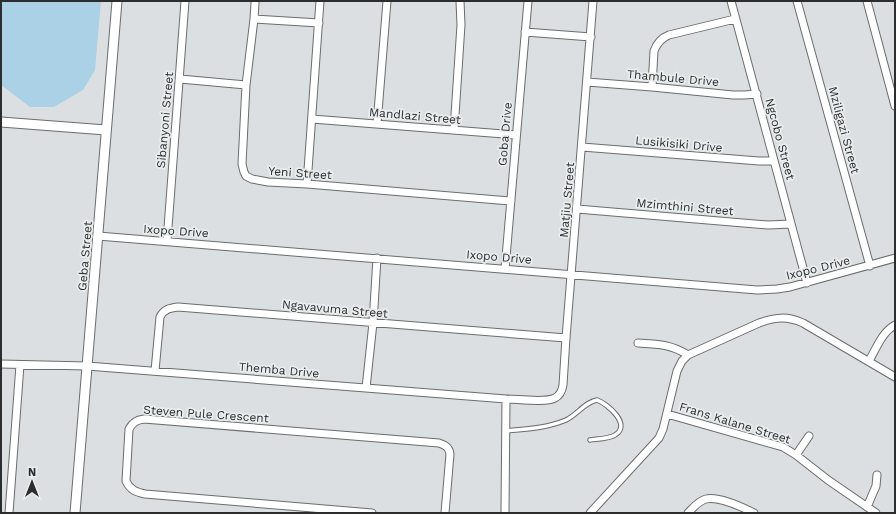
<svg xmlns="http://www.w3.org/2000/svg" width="896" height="514" font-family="'Work Sans',sans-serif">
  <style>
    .green { fill: #aad1e5 }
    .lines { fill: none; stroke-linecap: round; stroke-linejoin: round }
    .service-casing { stroke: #696d6e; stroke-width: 5.5 }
    .minor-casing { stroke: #696d6e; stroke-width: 9 }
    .tertiary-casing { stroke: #696d6e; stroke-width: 11 }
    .service { stroke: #fff; stroke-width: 3.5 }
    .minor { stroke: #fff; stroke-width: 7 }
    .tertiary { stroke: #fff; stroke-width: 9 }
    .labels { text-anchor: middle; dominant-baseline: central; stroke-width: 3.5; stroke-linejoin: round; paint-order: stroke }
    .street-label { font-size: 12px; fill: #2c2e2e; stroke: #e9edee }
  </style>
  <rect width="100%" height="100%" fill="#dcdfe1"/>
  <path class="green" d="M1 1H101L95 70 83 90 54 107H30L1 85Z"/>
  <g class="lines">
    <g class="service-casing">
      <path id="service" d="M505 431C526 429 547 428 566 420 578 414 585 402 597 400 608 404 632 425 615 435 609 439 596 439 590 440"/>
    </g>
    <g class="minor-casing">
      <path id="minor" d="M731 1 807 283
        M797 1 870 266
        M867 1 895 106
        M254 19 255 3
        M319 23 254 19 246 85 242 164 244 172 246 176 252 179 268 182 307 184 511 201
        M525 32 591 37
        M180 79 246 85
        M587 82 652 87 733 95H744L757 94
        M652 87 654 51C657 43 661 38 669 35L735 19
        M312 119 516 135
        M377 124 387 1
        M454 130 461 25 460 1
        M582 147 759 161H774
        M307 184 320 1
        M577 209 768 225 791 224
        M98 236 757 290 777 289 790 287 895 258
        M167 241 185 1
        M505 269 528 1
        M638 343C657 344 671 344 688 355
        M869 361C876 349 882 332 895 325
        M1 364 87 366 506 399C517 399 546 403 555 398 559 396 562 391 563 385L566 338 593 1
        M155 371 160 317C164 309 170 308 178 307L566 338
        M366 388 373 323 377 258
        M667 414 783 447 796 455 828 480 876 513
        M796 455 809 436
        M867 507 876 486 877 475
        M9 513 20 365
        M372 513 145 494C136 492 130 490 126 481L129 429C133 422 137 420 144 419L439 443C445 445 449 447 450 454L445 513
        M505 513 506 399
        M590 513 659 438 663 429 677 371 682 361 688 355 759 323C776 317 787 316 803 323L895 377
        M688 513C693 508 698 501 706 499 719 496 742 507 754 513"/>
    </g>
    <g class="tertiary-casing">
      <path id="tertiary" d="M1 122 106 130
        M75 513 117 1"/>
    </g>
    <use href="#service" class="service"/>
    <use href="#minor" class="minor"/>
    <use href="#tertiary" class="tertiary"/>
  </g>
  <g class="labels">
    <g class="street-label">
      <text transform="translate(673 78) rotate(5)">Thambule Drive</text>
      <text transform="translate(415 116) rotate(5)">Mandlazi Street</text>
      <text transform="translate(165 120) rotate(-85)">Sibanyoni Street</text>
      <text transform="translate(844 130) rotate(75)">Mziligazi Street</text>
      <text transform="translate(505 134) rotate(-85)">Goba Drive</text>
      <text transform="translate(780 139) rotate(75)">Ngcobo Street</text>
      <text transform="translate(679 144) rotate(5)">Lusikisiki Drive</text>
      <text transform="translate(300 173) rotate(4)">Yeni Street</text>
      <text transform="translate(567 200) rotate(-85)">Matjiu Street</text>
      <text transform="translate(685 207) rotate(5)">Mzimthini Street</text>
      <text transform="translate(176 231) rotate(4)">Ixopo Drive</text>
      <text transform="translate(85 256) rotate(-85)">Geba Street</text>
      <text transform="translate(499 257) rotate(5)">Ixopo Drive</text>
      <text transform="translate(818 268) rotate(-14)">Ixopo Drive</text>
      <text transform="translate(335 309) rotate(5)">Ngavavuma Street</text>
      <text transform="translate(279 370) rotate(5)">Themba Drive</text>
      <text transform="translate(206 414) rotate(4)">Steven Pule Crescent</text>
      <text transform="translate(735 423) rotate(17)">Frans Kalane Street</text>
    </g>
  </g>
  <rect width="896" height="514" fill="none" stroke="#2c2e2e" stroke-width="4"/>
  <g transform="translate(32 482)" stroke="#e9edee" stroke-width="3" paint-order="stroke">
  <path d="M0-3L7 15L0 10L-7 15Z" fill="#2c2e2e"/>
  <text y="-6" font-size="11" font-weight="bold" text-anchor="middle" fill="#2c2e2e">N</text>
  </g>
</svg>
